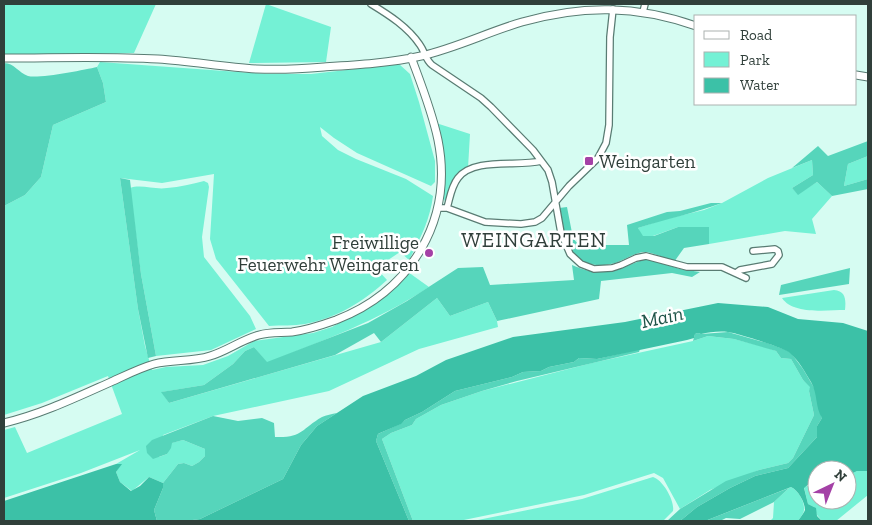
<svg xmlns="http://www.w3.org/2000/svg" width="872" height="525" font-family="'Zilla Slab',serif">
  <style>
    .green { fill: #74f1d5 }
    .forest { fill: #56d5bb }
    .water { fill: #3cc1a7 }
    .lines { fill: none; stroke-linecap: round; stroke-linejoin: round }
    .minor-casing { stroke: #597c73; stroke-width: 8 }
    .tertiary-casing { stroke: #597c73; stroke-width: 9 }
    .minor { stroke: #fff; stroke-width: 5.5 }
    .tertiary { stroke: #fff; stroke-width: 7 }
    .poi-dot { fill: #a441a6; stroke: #fff; stroke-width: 2 }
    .labels { text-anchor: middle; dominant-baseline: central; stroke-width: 5; stroke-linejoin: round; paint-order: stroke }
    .poi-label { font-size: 19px; fill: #303f3a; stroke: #fff; text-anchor: start }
    .water-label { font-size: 20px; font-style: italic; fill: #1e5348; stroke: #fff }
    .quarter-label { font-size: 21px; letter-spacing: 1px; fill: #303f3a; stroke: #fff }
  </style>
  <rect width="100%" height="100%" fill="#d6fcf2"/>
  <path class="green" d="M4 4H156L134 53 4 55Z
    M266 4 331 27 326 62 249 63Z
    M100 62 267 74H311L399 64 410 74 419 102 435 161V182L431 186 357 153 334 138 320 127 322 136 338 150 356 159 406 179 433 196C430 220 420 239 409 260L400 252 376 268 387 280C363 302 337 318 305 324 294 326 281 325 269 326L216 259 210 239 214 174 162 183 120 178 138 309 145 346 152 370 166 367 203 365 228 356 254 341 313 333 332 327 377 302 408 272 429 287C378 321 324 340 267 363L254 347 245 351 233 364 204 385 162 392 169 403 381 342 437 298 450 316 488 302 497 321 498 327 419 349 329 391 213 416 163 435 159 457 167 454 171 443 183 440 205 449V456L199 462 192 466 184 463 178 464 163 483 149 477 132 491 120 482 116 472 121 464H116L140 450 81 473 4 498V430L15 427 27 453 122 414 108 376 42 403 4 415V206L25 195 41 177 53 125 106 102 103 83 97 67Z
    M436 123 470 134 468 168 456 175 445 201 443 198 441 135Z
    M868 156V179L844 186 848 164Z
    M812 160 813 175 792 188 798 194 817 182 832 196 812 219 816 234 785 231 709 244V228L678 227 653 236 642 237 638 228 662 220 704 210 722 203 768 178Z
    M204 181 208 183 209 187 202 237 204 257 250 316 256 329 211 350 156 356 141 274 130 188C141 184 155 190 167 188 180 187 192 184 204 181Z
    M834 290C846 291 846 300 845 310 828 310 793 315 782 298Z
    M708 336 734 339 765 347 776 351 781 358 791 359 803 380 811 387 809 391 814 415 793 458 788 463 759 470 710 490 680 509 663 478 654 473 584 495 459 521H413L382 439 391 433 412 425 416 419 441 405 482 391 592 363 693 341Z
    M857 471H868V495L836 521H822L817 515 814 507 808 504 804 487 817 483V500H847V476Z
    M653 477C663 480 675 501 673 511L663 521H473L582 499Z
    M791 487C798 490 805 502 804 510 804 513 800 518 798 521H770L773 518 774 502 789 488Z"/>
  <path class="forest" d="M4 63C14 63 19 73 28 76 38 79 84 70 97 67L103 83 106 102 53 125 41 177 25 195 4 206Z
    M868 141V156L848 164 844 186 868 179V189L832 196 817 182 798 195 792 188 813 175 812 160 792 168 818 146 828 156Z
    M120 178 130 180 141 274 156 356 148 358 138 309Z
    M711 203H722C695 213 666 219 638 228L643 236H654L678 227H709V244L684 248 674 262C665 258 655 253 645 252 635 252 625 260 615 263 602 267 581 266 572 253 565 244 561 219 559 208L567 207 573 238 581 248 591 245H629L627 225 667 212 680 211Z
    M642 260H651L680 269 700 272 692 277 672 273 601 281 599 299 497 321 488 302 450 316 437 298 381 342 374 333 335 355 169 403 161 392 204 385 233 364 245 351 254 347 267 362 368 323 407 301 458 268 483 267 490 285 574 280 572 265C602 278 614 271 642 260Z
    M850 268 849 284 779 295 781 285Z
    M728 332 767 343 786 350 791 353 803 369 816 391 822 418 817 426V437L788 468 755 476 730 488 697 507 680 521H667L680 509 726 481 759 470 788 463 793 458 814 415 809 391 810 387 803 380 791 359 781 358 776 351 734 339 708 336 693 341 695 334 698 333 701 334Z
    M640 349 639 352 517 381 482 391 441 405 416 419 412 425 391 433 382 439 413 521H409L376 441 378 434 400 424 405 420 422 412 455 391 512 377 523 372 541 371 549 367 574 362 579 358 597 359Z
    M337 413 317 426 301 445 283 479 200 519 185 521H157L154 510 163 488V483L178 464 184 463 192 466 199 462 205 456V449L183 440 172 443 171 448 167 454 153 459 147 453 146 446 152 440 213 416 238 421 262 418 274 423 275 437C303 438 301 429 322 417 326 415 332 414 337 413Z
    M789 488 774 502 740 519 726 518 720 521H705Z"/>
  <path class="water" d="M718 303 768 307 798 319 843 323 868 331V471H857L847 476V470H817V483L809 484 804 488 808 504 816 508 817 516 822 521H798C800 518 804 513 805 510 805 502 798 490 791 487L705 521H680L697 507 730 488 755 476 788 468 817 437V426L822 418C815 407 818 394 811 382 805 372 799 361 790 353 785 348 737 333 728 332 720 331 709 332 701 334L698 333 695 334 694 338 687 340 597 359 579 358 574 362 549 367 541 371 523 372 512 377 455 391 422 412 405 420 401 424 380 433 378 434 376 441 409 521H185L200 519 283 479 301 445 317 426 363 396 416 376 446 360 513 337 625 322Z
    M116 464H122L116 472 120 482 131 491 140 486 149 477 163 483V488L154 510 157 521H4V501Z"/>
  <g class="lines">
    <g class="minor-casing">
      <path id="minor" d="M371 4C389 15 408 27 420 45 425 52 425 59 432 65L481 98 491 107 533 150 548 170 552 182 561 233 570 254 581 264 594 269 612 268 621 265 636 258 646 256 687 267H722L746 278
        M643 12 645 4
        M438 208H447L485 222 521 224 535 222 542 218 569 186 598 158 606 143 609 125 610 37 613 9
        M447 208C450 198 451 187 458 178 474 157 518 167 541 161
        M736 273 740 270 772 264 779 255 778 251 775 249 753 251"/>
    </g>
    <g class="tertiary-casing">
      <path id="tertiary" d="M4 58C55 58 107 56 158 59 191 61 223 67 256 69 279 70 301 69 324 67 356 65 390 63 421 56 456 48 488 32 522 22 582 5 636 5 696 26
        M856 75 868 77
        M4 423C42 414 77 397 113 381 126 375 140 368 154 364 173 359 192 362 210 356 227 351 241 340 259 335 270 332 281 333 292 332 307 330 322 325 336 320 411 291 454 220 438 140 432 111 421 84 411 57"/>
    </g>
    <use href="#minor" class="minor"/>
    <use href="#tertiary" class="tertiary"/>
  </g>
  <g class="poi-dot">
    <rect x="584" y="156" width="10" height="10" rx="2.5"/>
    <circle cx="429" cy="253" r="5"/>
  </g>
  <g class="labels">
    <g class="poi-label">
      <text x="599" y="161">Weingarten</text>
      <text x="419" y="242" text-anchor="end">Freiwillige<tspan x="419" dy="22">Feuerwehr Weingaren</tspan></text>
    </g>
    <g class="water-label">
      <text transform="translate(662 317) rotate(-12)">Main</text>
    </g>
    <g class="quarter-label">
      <text x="534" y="239">WEINGARTEN</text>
    </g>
  </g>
  <rect width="872" height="525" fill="none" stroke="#303f3a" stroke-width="10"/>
  <rect x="694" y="15" width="162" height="90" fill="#ffffff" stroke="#acb2b0"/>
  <rect x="704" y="31" width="25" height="8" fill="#ffffff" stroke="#acb2b0"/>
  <text x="740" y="40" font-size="15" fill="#303f3a">Road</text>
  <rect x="704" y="52" width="25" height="15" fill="#74f1d5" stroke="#acb2b0"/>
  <text x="740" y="65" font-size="15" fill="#303f3a">Park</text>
  <rect x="704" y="78" width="25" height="15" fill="#3cc1a7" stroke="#acb2b0"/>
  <text x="740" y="90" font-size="15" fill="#303f3a">Water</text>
  <g transform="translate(832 485) rotate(43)"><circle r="24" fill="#ffffff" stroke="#acb2b0"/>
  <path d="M0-4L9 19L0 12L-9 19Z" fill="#a441a6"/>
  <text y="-8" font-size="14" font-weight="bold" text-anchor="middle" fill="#303f3a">N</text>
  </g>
</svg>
